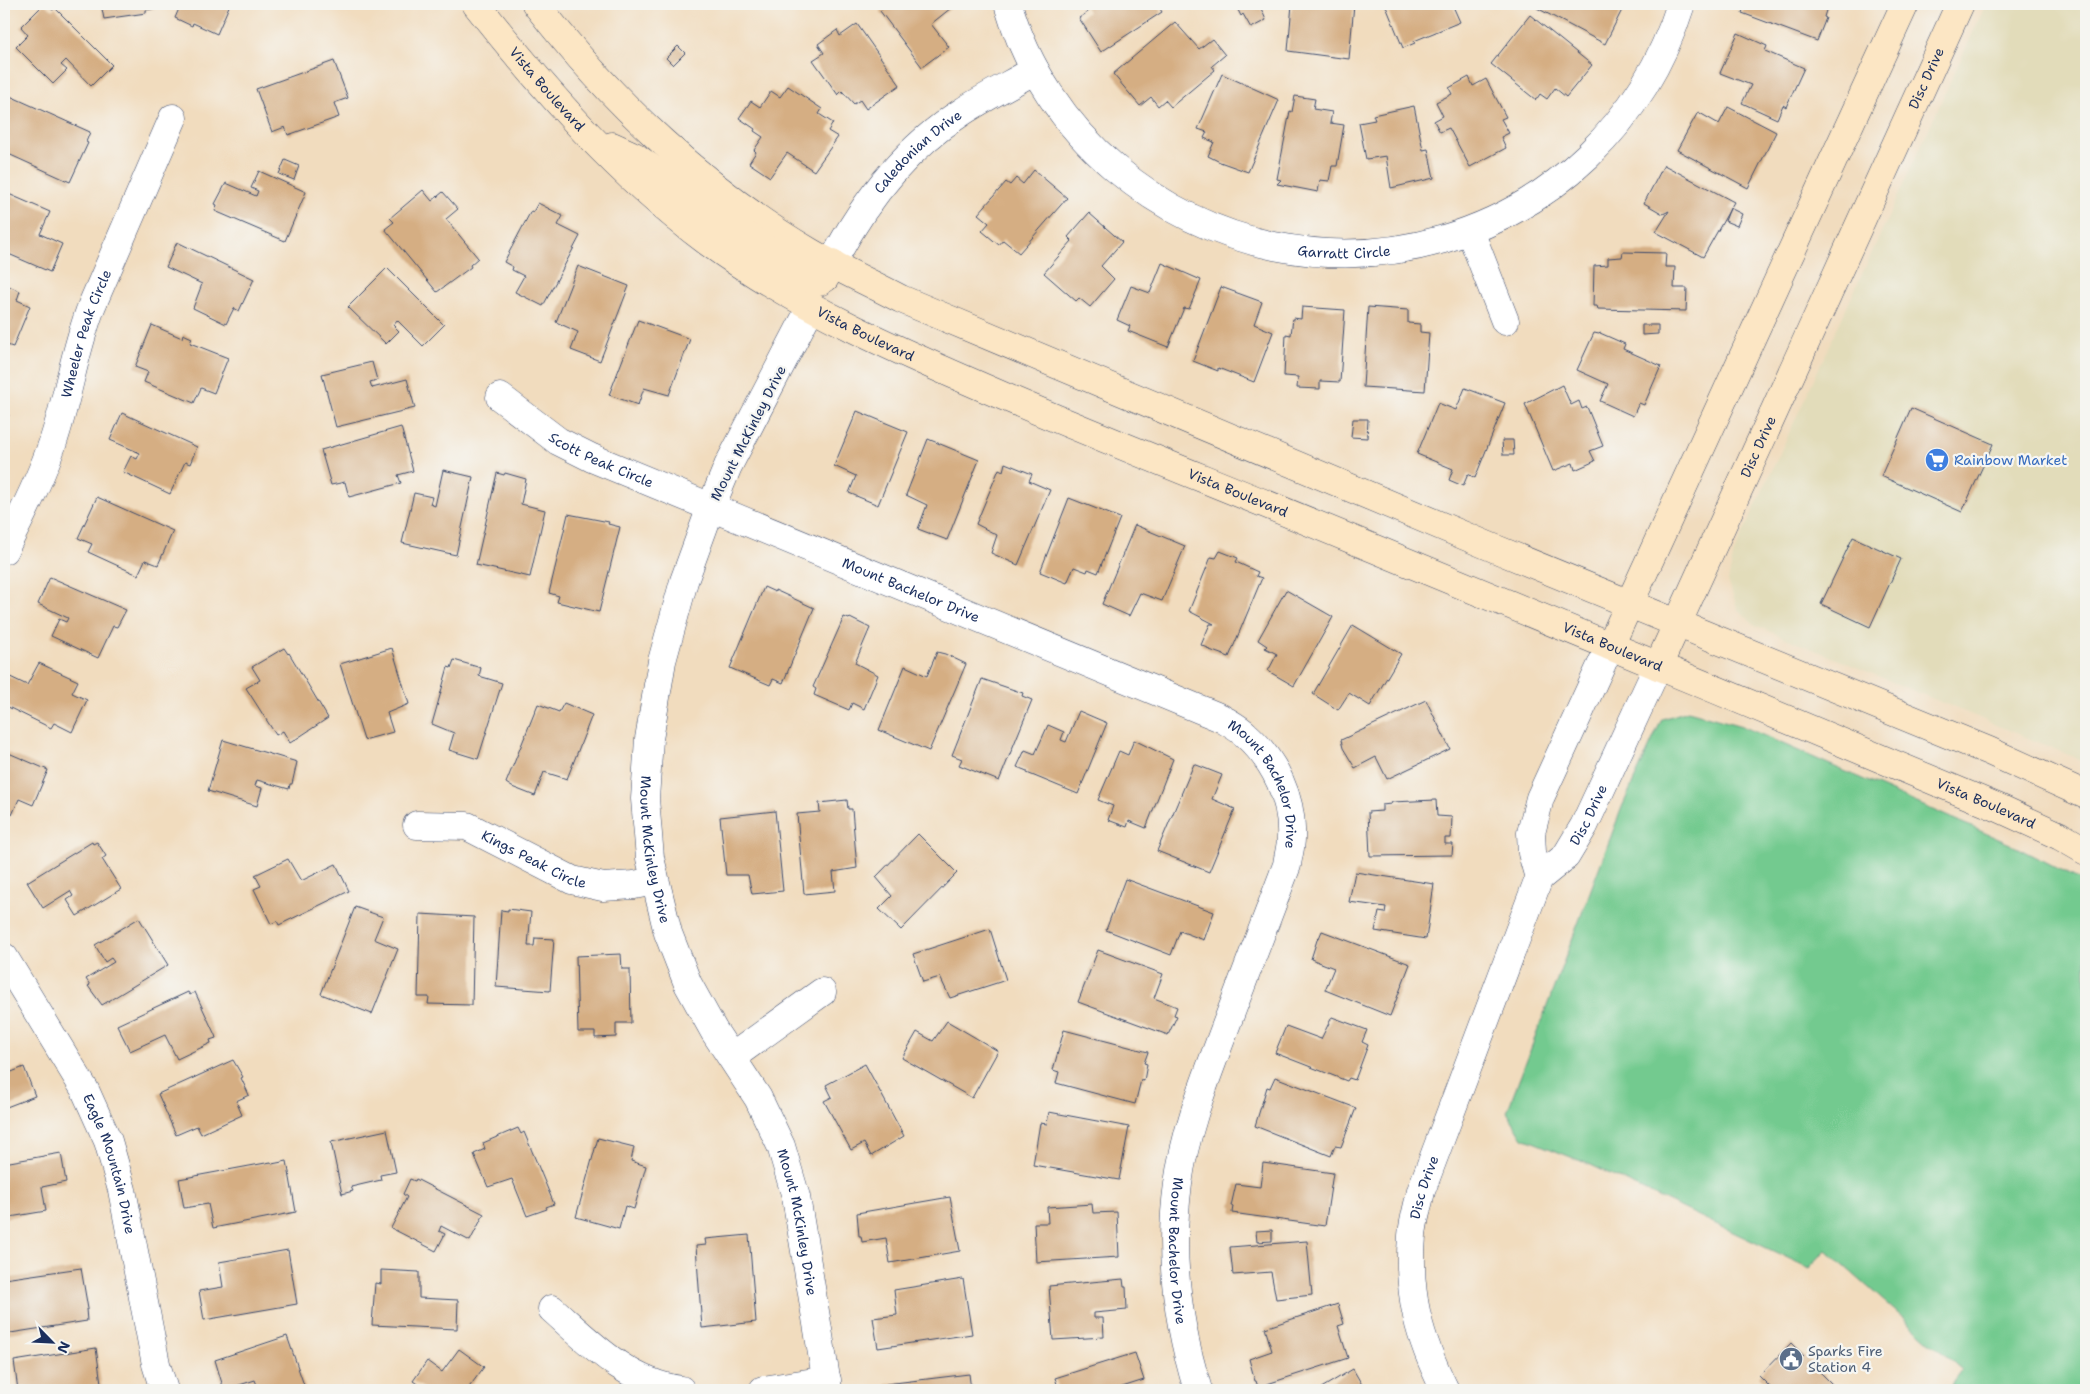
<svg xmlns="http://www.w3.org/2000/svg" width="2090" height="1394" font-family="'Shantell Sans',sans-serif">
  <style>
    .built { fill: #e2dcba }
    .green { fill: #73ca8f; stroke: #477c76 }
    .building { fill: #d5ae83 }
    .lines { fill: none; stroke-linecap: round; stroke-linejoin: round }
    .minor-casing { stroke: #3b496c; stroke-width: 29 }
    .secondary-casing { stroke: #3b496c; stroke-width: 29 }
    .minor { stroke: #fff; stroke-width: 28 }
    .secondary { stroke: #fce6c4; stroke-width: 28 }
    .labels { text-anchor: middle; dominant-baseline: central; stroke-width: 4.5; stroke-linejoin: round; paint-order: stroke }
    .street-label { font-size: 14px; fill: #1b2f5e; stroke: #f6f6f2 }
    .shop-label { font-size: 14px; fill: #366cbe; stroke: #f6f6f2; text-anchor: start }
    .service-label { font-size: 14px; fill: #4e5e75; stroke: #f6f6f2; text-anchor: start }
  </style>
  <rect width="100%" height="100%" fill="#f6f6f2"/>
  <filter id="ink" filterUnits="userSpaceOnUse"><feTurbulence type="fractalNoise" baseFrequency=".02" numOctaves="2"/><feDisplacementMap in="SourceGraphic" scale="10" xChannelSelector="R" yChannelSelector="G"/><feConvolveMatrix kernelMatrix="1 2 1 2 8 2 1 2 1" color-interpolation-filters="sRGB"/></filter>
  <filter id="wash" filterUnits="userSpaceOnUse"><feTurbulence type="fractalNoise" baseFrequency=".0096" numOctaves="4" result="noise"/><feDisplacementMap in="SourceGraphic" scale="20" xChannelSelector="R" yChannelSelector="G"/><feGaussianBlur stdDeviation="1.12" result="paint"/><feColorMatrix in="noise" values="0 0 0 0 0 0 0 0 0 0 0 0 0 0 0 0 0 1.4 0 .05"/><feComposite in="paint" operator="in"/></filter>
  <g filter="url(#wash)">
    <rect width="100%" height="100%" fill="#f1dcbe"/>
    <path class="built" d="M1986 4H2086V762L1757 626 1738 610 1728 581 1734 553Z"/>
    <path class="green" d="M1688 711 1742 726 2010 844 2086 883V1390H1947L1962 1370 1826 1250 1809 1268 1591 1165 1523 1138 1507 1112 1622 807 1662 719Z"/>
    <g id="blocks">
      <path class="building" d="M44 4 53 10 55 8 112 65 91 86 66 60 61 65 67 70 53 84 16 47 28 35 21 27Z
        M101 4H156L157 8 146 10V13L104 19Z
        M181 4H230L217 34 193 23 192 26 175 18Z
        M877 4H956L931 24 949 47 922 67 880 11 882 9Z
        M1087 4H1157L1162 12 1101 52 1079 18 1088 12 1085 6Z
        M1235 4H1264L1260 6 1266 20 1251 28 1243 14 1241 16Z
        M1292 4H1354L1349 59 1288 51Z
        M1385 4H1452L1460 22 1414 41 1415 43 1403 48Z
        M1539 4H1625L1605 44 1537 8Z
        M1745 4H1828L1824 17 1826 18 1817 41 1742 13Z
        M1530 15 1592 65 1566 97 1555 88 1547 99 1540 94 1536 100 1491 64Z
        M1175 22 1199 49 1212 39 1225 55 1212 66 1215 70 1171 107 1165 100 1158 106 1151 97 1140 106 1113 74Z
        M857 24 900 85 866 109 860 100 854 104 842 91 838 95 813 60 824 53 818 44 837 30 840 36Z
        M1738 33 1767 46 1765 51 1804 68 1786 107 1783 105 1777 119 1742 103 1751 85 1720 73Z
        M678 46 685 53 673 65 666 58Z
        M334 61 348 98 334 103 339 117 288 135 285 127 272 132 256 89Z
        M1222 74 1279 100 1248 172 1220 162 1208 156 1214 142 1204 138 1207 132 1198 129Z
        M1469 77 1473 86 1486 79 1506 117 1501 119 1509 133 1501 137 1506 148 1470 167 1449 128 1440 132 1434 121 1443 116 1436 102 1452 94 1449 88Z
        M788 86 822 109 819 114 833 123 828 131 838 137 814 171 787 153 770 177 749 163 756 152 754 150 763 137 754 131 755 129 739 118 751 101 760 107 771 91 780 97Z
        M10 96 90 132 86 142 88 143 70 182 4 152V111Z
        M1295 96 1315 99 1313 109 1332 112 1330 123 1344 125 1337 166H1332L1329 181 1320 180 1318 192 1277 184 1281 180 1277 179 1290 111 1292 112Z
        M1414 106 1423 150 1428 149 1434 178 1391 188 1386 156 1366 159 1359 123 1375 120 1373 115Z
        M1728 107 1776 132 1748 188 1677 150 1698 112 1719 124Z
        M285 160 299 166 294 180 279 174Z
        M1664 165 1734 202 1703 257 1656 232 1669 211 1663 214 1644 203Z
        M1034 170 1067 198 1019 253 1003 240 999 245 982 231 989 223 978 214 1006 182 1010 185 1016 178 1023 184Z
        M259 171 306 192 285 241 215 211 217 205 215 204 226 183 256 196 258 191 251 188Z
        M423 190 432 201 443 192 458 209 446 219 478 258 470 265 471 267 437 292 385 229 394 222 390 218Z
        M4 192 50 212 40 234 62 244 50 272 4 252Z
        M538 203 563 216 558 225 580 236 543 306 515 292 524 276 512 270 513 267 504 262 531 211 533 212Z
        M1730 208 1742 214 1737 226 1725 221Z
        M1089 213 1122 242 1101 266 1114 279 1090 307 1079 298 1076 301 1044 273 1072 241 1068 237Z
        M177 242 254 279 239 311 234 308 226 324 193 308 202 284 166 267Z
        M1623 252 1666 253 1665 267H1675L1674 288H1687L1686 311 1598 309 1597 306H1593L1594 266 1608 265V258L1622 257Z
        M1162 263 1201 280 1189 309 1184 308 1168 347 1128 331 1130 326 1117 320 1131 286 1150 293Z
        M578 266 629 286 600 361 571 350 578 332 556 322Z
        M387 268 444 325 423 346 397 320 393 325 399 331 386 344 348 307Z
        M4 284 20 291 17 300 30 306 13 347 4 344Z
        M1221 287 1262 302 1254 324 1273 332 1254 382 1218 368V371L1193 361Z
        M1302 307 1345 310 1340 382 1320 381V389L1297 388 1298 377 1284 376 1286 334 1291 335 1293 318 1301 319Z
        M1368 307 1408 310V323L1420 324V332L1429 333 1425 391 1363 387Z
        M638 320 690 339 669 395 644 388 638 405 609 395Z
        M152 325 182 338 183 334 192 338 190 343 228 358 214 393 201 388 194 403 144 382 148 372 135 367Z
        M1642 325H1658V334L1642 335Z
        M1594 333 1599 334 1600 333 1625 344 1623 349 1661 366 1644 405 1639 403 1633 416 1600 401 1608 384 1577 370Z
        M372 362 377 380 370 382 372 388 407 379 415 408 336 427 322 374Z
        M1562 385 1571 405 1579 401 1582 409 1587 407 1603 446 1590 451 1595 461 1575 470 1573 463 1553 471 1525 404Z
        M1465 388 1505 403 1475 478 1468 474 1463 486 1449 480 1453 469 1417 454 1438 403 1456 410Z
        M1911 408 1993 444 1962 512 1881 476Z
        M857 411 908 432 878 505 849 493 856 476 834 466Z
        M4 413 9 415 4 429Z
        M122 413 197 447 190 464 185 462 170 494 123 472 131 456 137 459 140 453 110 440Z
        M1353 419H1368L1367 438 1351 437Z
        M401 427 413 471 398 475 401 483 349 497 345 482 331 485 321 450Z
        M928 439 979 460 947 540 918 529 927 505 906 495Z
        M1502 440H1513L1514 455H1503Z
        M1005 463 1032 474 1029 481 1050 490 1018 565 991 553 997 535 976 524 999 469 1003 471Z
        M443 470 473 477 456 555 402 543 414 493 432 497 430 504 435 506Z
        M497 473 504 475 505 473 526 479 521 504 545 510 530 577 476 565Z
        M97 497 173 531 158 565 145 560 138 575 88 552 92 544 78 538Z
        M1069 498 1120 518 1098 573 1088 569 1087 572 1074 567 1067 583 1040 572Z
        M568 514 609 522 608 524 620 527 599 612 557 602 559 596 549 593Z
        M1135 525 1185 546 1162 601 1140 593 1129 616 1102 604Z
        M1853 537 1901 559 1870 627 1821 604Z
        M1220 551 1238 558 1236 562 1258 572 1256 576 1262 578 1229 657 1207 649 1208 648 1201 645 1210 624H1214L1189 611 1211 557 1216 558Z
        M50 577 126 610 117 627 113 626 98 658 51 636 59 619 66 622 68 618 38 604Z
        M764 587 775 592V590L814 608 783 683 773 679 770 685 730 668Z
        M1286 590 1333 617 1294 686 1268 671 1277 654 1265 648 1267 646 1258 640Z
        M844 617 849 619 850 618 870 628 855 663 878 675 864 709 852 703 849 710 814 695 816 689 813 687Z
        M1353 625 1401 654 1370 706 1349 693 1338 710 1313 694Z
        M284 648 288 654 289 653 328 718 290 743 283 731 276 735 246 688 260 680 252 667Z
        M392 648 409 704 387 713 393 732 364 740 340 664Z
        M937 652 945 654 966 664 929 751 879 730 905 666 927 676Z
        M454 660 481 668 479 676 502 683 478 759 449 750 454 733 432 724 448 667 451 668Z
        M39 663 78 681 72 693 87 700 72 732 54 723 51 728 4 705V674L27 685Z
        M982 679 1023 693 1022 696 1032 700 999 781 959 765 962 759 952 755Z
        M1426 700 1450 749 1387 779 1376 757 1355 768 1343 748 1341 740Z
        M564 703 592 715 567 779 544 772 535 796 512 787 506 783 538 704 559 712Z
        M1079 711 1107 723 1078 794 1027 773V771L1017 767 1025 750 1035 754 1048 725 1064 732 1061 740 1066 742Z
        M223 740 297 762 292 784H290L289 789 257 780 255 786 262 788 257 806 208 791Z
        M1134 740 1173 759 1146 828 1129 821 1127 827 1108 820 1113 806 1098 800 1119 751 1128 755Z
        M4 751 48 770 33 805 19 799 12 815 4 811Z
        M1194 764 1222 775 1212 799 1235 809 1209 872 1157 851Z
        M847 800 848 809H852L857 868 833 872 835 891 804 894 797 814 820 812 819 803Z
        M1436 800 1437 816 1452 817 1451 838H1445V844H1453L1452 855 1370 856 1368 812 1382 811V805L1391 804 1392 802Z
        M775 811 783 891 752 894 748 875H726L720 817Z
        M918 834 957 873 901 930 879 909 892 896 876 877Z
        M92 842 93 844 97 842 106 856 102 859 121 889 77 916 67 900 73 896 70 891 43 908 27 882Z
        M288 859 301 881 336 864 349 891 279 925 277 921 271 924 254 889 261 886 255 875Z
        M1355 872 1434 884 1426 939 1375 931 1379 912 1385 913 1386 907 1349 902Z
        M1125 879 1214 912 1204 940 1180 931 1171 955 1106 930Z
        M355 907 383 917 374 939 398 949 372 1014 321 994Z
        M508 909 531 912 528 946H534L535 938 554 939 550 991 496 987 501 910 508 911Z
        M420 914 474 917 472 1005 428 1004 429 997H418Z
        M139 918 168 965 102 1005 88 986 90 985 86 979 114 962 111 958 105 962 95 945Z
        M990 929 1006 980 950 998 940 977 923 982 913 954Z
        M1322 931 1410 964 1390 1016 1325 990 1334 968 1311 959 1318 937 1319 938Z
        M1098 950 1163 974 1154 998 1177 1007 1174 1015 1177 1016 1168 1035 1078 1002Z
        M621 954 622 969H630L631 1023H616V1037L595 1038V1032H578L576 956Z
        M188 992 190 995 195 992 215 1035 216 1038 210 1040 211 1043 177 1059 165 1035 130 1051 117 1025Z
        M1332 1017 1367 1030 1362 1042 1368 1045 1355 1080 1349 1078 1347 1081 1275 1053 1286 1026 1321 1039Z
        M947 1021 998 1051 972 1098 902 1058 917 1032 933 1041Z
        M1064 1030 1148 1052 1144 1063 1147 1064 1144 1081 1141 1080 1135 1104 1056 1083 1059 1072 1053 1070Z
        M233 1060 243 1077 241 1078 249 1095 236 1101 242 1115 201 1134 197 1126 176 1135 158 1094Z
        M865 1064 904 1136 871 1156 864 1143 851 1150 824 1101 832 1097 826 1085Z
        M24 1067 35 1096 4 1108V1075Z
        M1275 1077 1356 1108 1341 1147 1335 1146 1331 1156 1255 1126 1267 1087 1270 1088Z
        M1049 1112 1129 1127 1119 1180 1033 1165 1040 1123 1047 1124Z
        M518 1128 521 1134 524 1132 554 1204 546 1207 547 1209 527 1216 512 1179 488 1187 474 1154 485 1149 483 1143Z
        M387 1130 396 1172 380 1175 381 1180 351 1187 353 1191 342 1194 331 1142Z
        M598 1138 634 1147 631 1161 646 1166 634 1209 625 1206 619 1229 576 1217Z
        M61 1153 66 1182 42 1187 46 1211 4 1218V1163Z
        M287 1161 296 1212 213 1228 208 1204 184 1208 179 1179 271 1162 272 1164Z
        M1263 1163 1333 1173 1325 1226 1232 1213 1233 1206H1231L1236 1184 1260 1187Z
        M410 1179 415 1181 416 1179 484 1214 470 1241 441 1226 439 1231 445 1234 436 1251 391 1228 407 1197 403 1194Z
        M950 1197 960 1251 890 1263 886 1238 862 1242 861 1236H859L857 1213Z
        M1092 1204 1093 1213 1117 1212 1119 1257 1036 1262 1034 1223H1048L1047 1207Z
        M1272 1230V1241L1257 1242 1256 1231Z
        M749 1235 756 1322 702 1328 696 1246 706 1245 705 1239Z
        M1307 1241 1312 1295 1276 1299 1271 1272 1233 1275 1230 1247Z
        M288 1250 297 1304 204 1320 199 1291 223 1287 219 1262Z
        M81 1268 88 1309H86L87 1321 4 1334V1279Z
        M381 1270 419 1272V1298L458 1300 457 1329 372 1325 375 1283 381 1284Z
        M963 1279 972 1334 878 1348 873 1318 897 1315 894 1290Z
        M1123 1279 1124 1287H1126L1127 1310 1094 1313V1318H1103L1104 1337 1053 1340 1049 1286Z
        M1338 1304 1344 1324 1338 1326 1348 1358 1258 1387 1256 1381H1255L1249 1359 1272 1351 1265 1328Z
        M287 1336 305 1388 300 1390H252L251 1387 257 1385 255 1380 224 1390 215 1360Z
        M1791 1343 1838 1390H1766L1770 1387 1759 1376Z
        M96 1348 102 1390H18L14 1361Z
        M459 1349 484 1367 467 1390H426L413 1381 427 1361 442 1372Z
        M1135 1353 1144 1380 1113 1390H1059L1055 1378Z
        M1353 1369 1365 1390H1318Z
        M969 1374 971 1390H887L886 1384Z
        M522 1386 524 1387 532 1390H520Z"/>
    </g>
  </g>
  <g filter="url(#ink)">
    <use href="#blocks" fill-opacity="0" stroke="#3b496c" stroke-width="1"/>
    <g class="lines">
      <g class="minor-casing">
        <g id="minor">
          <path id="s1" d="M1008 4C1026 67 1065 126 1115 168 1311 333 1604 248 1681 4"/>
          <path d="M1470 231 1505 321"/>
          <path id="s2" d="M832 263C863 203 904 149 962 112 985 97 1011 84 1035 70"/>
          <path id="s3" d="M811 307 728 466 711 507 684 581 662 661 649 739 645 799 650 858 668 933 688 984 714 1031 758 1098 781 1146 796 1197 828 1390"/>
          <path id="s4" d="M500 397 558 441 592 458 1221 718C1229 723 1239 728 1246 735 1275 761 1293 799 1291 838 1291 847 1288 856 1287 865 1266 919 1246 974 1225 1028 1206 1079 1185 1130 1178 1184 1168 1255 1177 1322 1198 1390"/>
          <path id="s5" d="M4 550C22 516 39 482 52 445 68 399 74 351 92 305L173 118"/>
          <path id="s6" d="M417 825 467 826 572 880 603 887 634 885 654 881"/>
          <path d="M1539 878 1532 853 1531 833 1540 798 1610 646"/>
          <path id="s7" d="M4 957 85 1090 108 1141 122 1190 156 1364 164 1390"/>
          <path d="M732 1057 822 992"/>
          <path d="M552 1309C590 1343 628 1383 681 1390"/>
          <path d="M763 1390 827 1380"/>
          <path id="s8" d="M1445 1390C1419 1338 1407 1295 1412 1236 1413 1221 1418 1206 1421 1191L1539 878 1566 856 1584 826 1658 666"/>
        </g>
      </g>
      <g class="secondary-casing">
        <g id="secondary">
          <path id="s9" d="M476 4C545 91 618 175 708 242 800 309 905 354 1010 399 1123 447 1238 492 1351 539 1568 627 1783 718 1999 808L2060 836 2086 851"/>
          <path d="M536 4C609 99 706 191 810 252 839 269 871 283 901 299L1496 549 1989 751 2086 795"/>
          <path d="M612 146 634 156 742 233 816 282H819L825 278 832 263"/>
          <path d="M1610 646 1905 4"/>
          <path id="s10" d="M1658 666 1960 4"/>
        </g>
      </g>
      <use href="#minor" class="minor"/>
      <use href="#secondary" class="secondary"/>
    </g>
  </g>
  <defs>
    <g id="supermarket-disc" transform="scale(1.25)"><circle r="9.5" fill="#3f7fe0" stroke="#f6f6f2"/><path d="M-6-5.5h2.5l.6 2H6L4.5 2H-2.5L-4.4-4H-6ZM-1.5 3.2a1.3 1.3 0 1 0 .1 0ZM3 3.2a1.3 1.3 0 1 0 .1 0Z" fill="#fff"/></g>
    <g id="civic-disc" transform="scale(1.25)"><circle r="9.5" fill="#5c6f8a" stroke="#f6f6f2"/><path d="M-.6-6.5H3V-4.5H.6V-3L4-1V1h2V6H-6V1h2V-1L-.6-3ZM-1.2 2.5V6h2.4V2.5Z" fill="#fff"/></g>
  </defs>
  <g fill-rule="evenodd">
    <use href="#supermarket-disc" x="1937" y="460"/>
    <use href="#civic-disc" x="1791" y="1359"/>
  </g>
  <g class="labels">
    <g class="street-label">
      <text stroke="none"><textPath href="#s10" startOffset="646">Disc Drive</textPath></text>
      <text stroke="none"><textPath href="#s9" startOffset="111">Vista Boulevard</textPath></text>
      <text stroke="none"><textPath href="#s2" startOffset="142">Caledonian Drive</textPath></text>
      <text stroke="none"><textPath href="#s1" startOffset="448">Garratt Circle</textPath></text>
      <text stroke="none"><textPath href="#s9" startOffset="516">Vista Boulevard</textPath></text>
      <text stroke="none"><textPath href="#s5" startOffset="232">Wheeler Peak Circle</textPath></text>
      <text transform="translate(748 433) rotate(-63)">Mount McKinley Drive</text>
      <text stroke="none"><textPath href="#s10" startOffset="241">Disc Drive</textPath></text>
      <text stroke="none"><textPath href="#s4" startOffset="120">Scott Peak Circle</textPath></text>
      <text stroke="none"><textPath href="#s9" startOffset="921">Vista Boulevard</textPath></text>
      <text stroke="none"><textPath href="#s4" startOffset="456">Mount Bachelor Drive</textPath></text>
      <text stroke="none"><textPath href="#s9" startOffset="1326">Vista Boulevard</textPath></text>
      <text stroke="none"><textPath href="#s4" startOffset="875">Mount Bachelor Drive</textPath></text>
      <text stroke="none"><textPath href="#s9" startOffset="1731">Vista Boulevard</textPath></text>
      <text stroke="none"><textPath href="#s8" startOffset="622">Disc Drive</textPath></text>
      <text stroke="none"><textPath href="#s3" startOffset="576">Mount McKinley Drive</textPath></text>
      <text stroke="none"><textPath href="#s6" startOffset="125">Kings Peak Circle</textPath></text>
      <text stroke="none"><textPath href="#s7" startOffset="234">Eagle Mountain Drive</textPath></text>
      <text stroke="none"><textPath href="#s8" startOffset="210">Disc Drive</textPath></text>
      <text stroke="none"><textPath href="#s3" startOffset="981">Mount McKinley Drive</textPath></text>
      <text stroke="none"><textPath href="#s4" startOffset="1370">Mount Bachelor Drive</textPath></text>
    </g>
    <g class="shop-label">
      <text x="1954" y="460">Rainbow Market</text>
    </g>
    <g class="service-label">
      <text x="1808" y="1351">Sparks Fire<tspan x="1808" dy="16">Station 4</tspan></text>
    </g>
  </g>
  <rect width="2090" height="1394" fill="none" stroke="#f6f6f2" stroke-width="20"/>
  <g transform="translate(52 1342) rotate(114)" stroke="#f6f6f2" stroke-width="4" paint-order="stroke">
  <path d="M0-4L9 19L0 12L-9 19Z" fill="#1b2f5e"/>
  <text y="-8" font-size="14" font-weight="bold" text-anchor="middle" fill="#1b2f5e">N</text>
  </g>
</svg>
